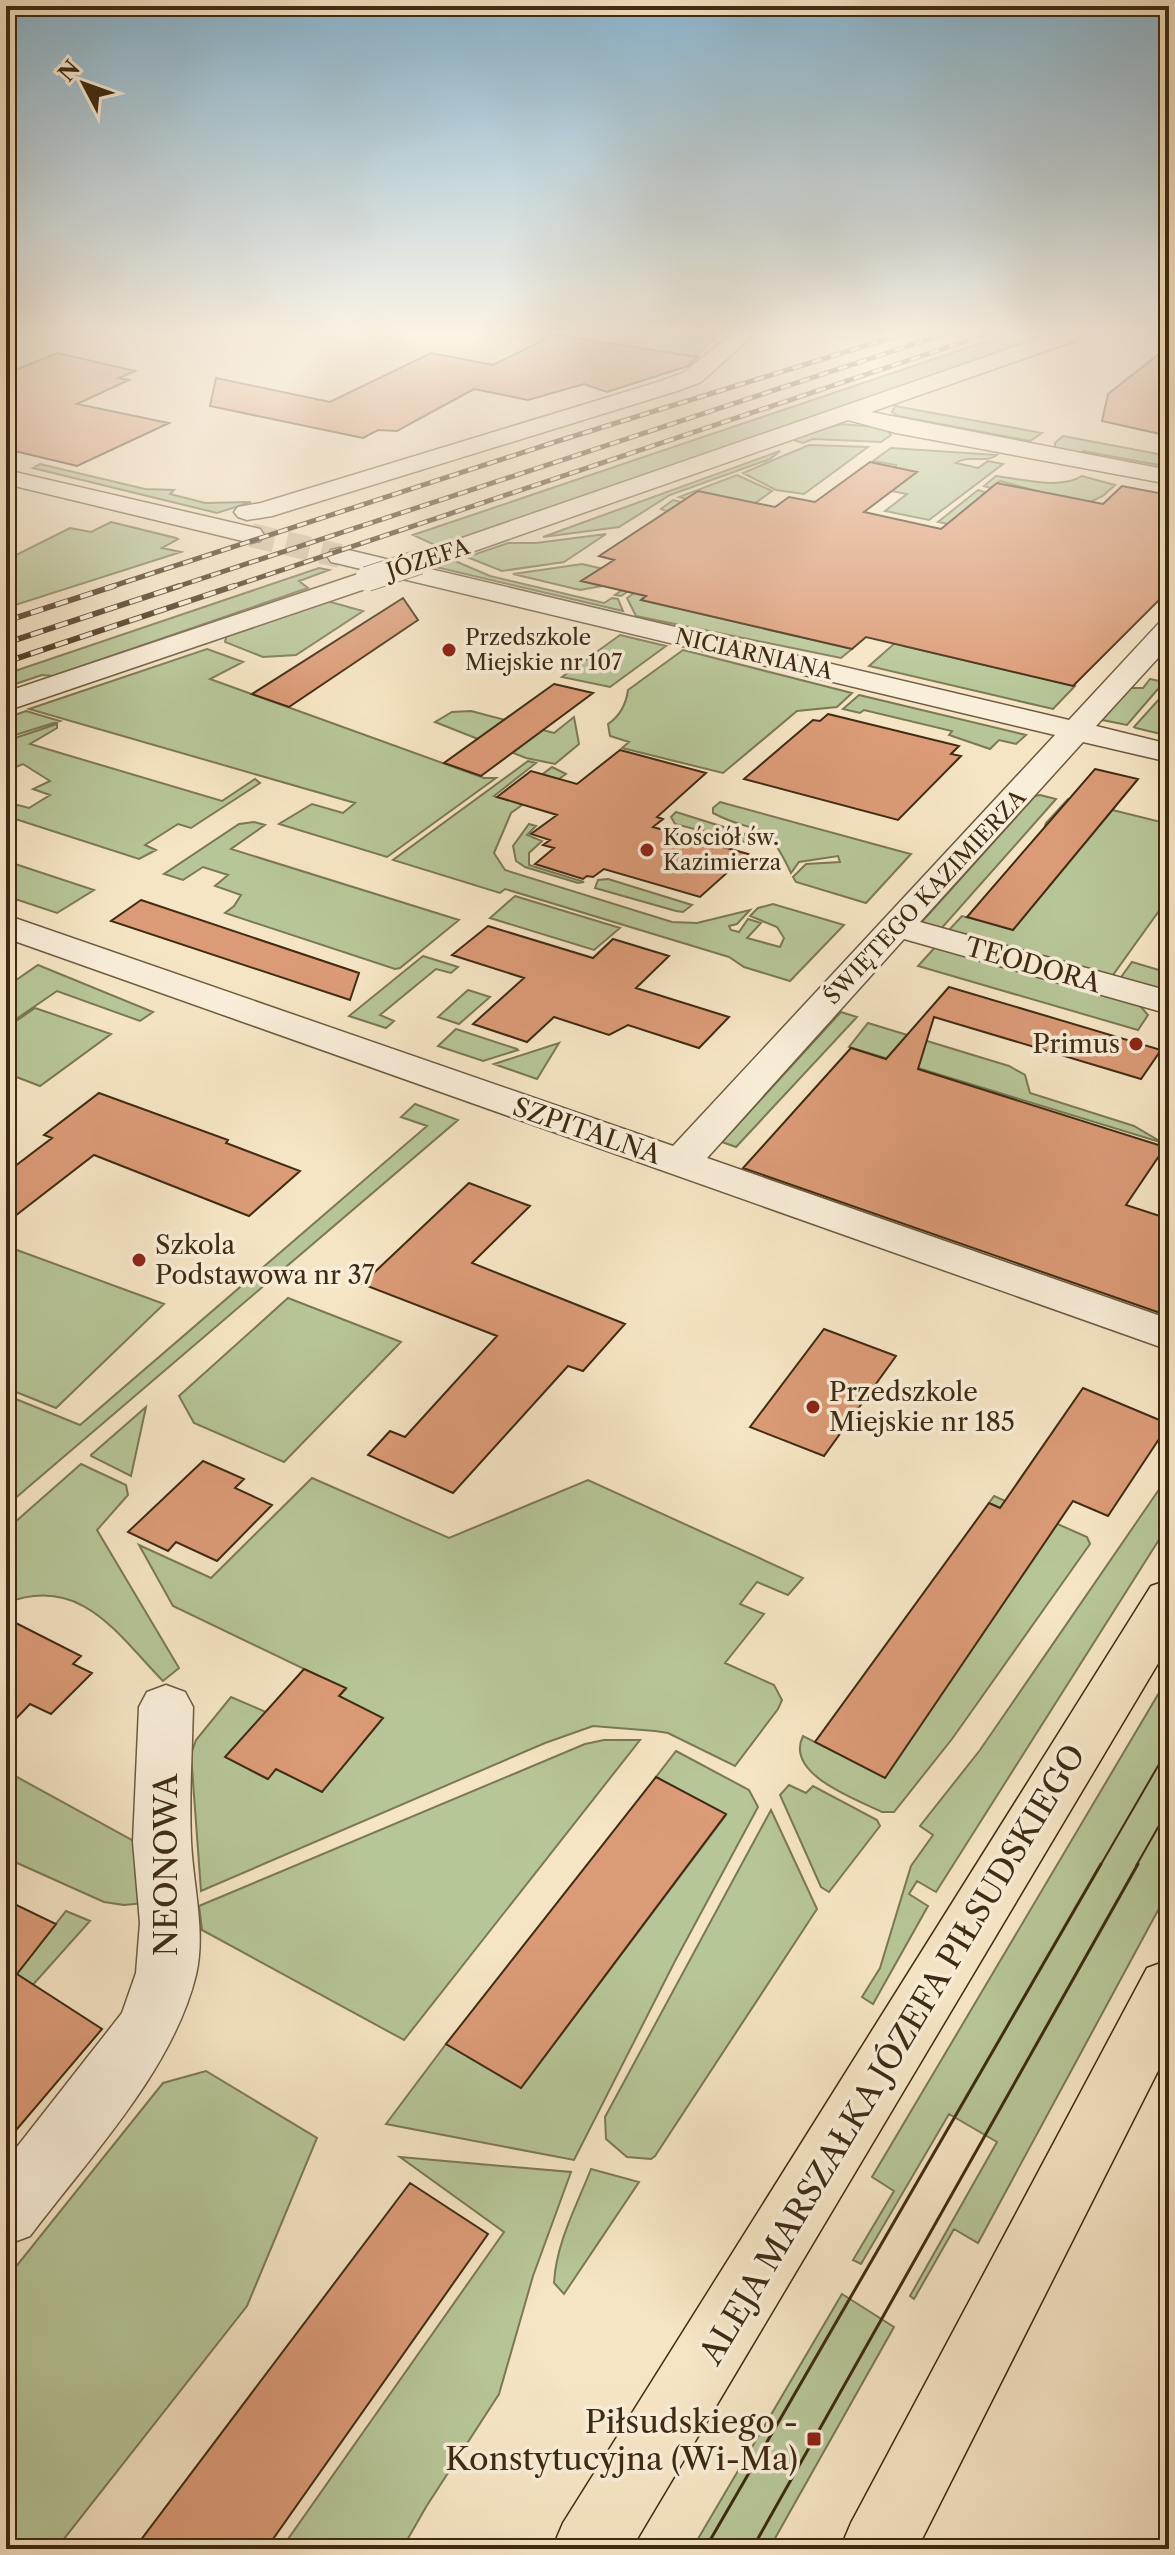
<svg xmlns="http://www.w3.org/2000/svg" width="1175" height="2555" font-family="'Libre Caslon Text',serif">
  <style>
    .green { fill: #b7c698; stroke: #7b7855; stroke-width: 2 }
    .building { fill: #db9b77; stroke: #3f2b12; stroke-width: 2 }
    .lines { fill: none; stroke-linecap: round; stroke-linejoin: round }
    .minor-tunnel { stroke: #d1c0a1; stroke-width: 24; stroke-dasharray: 24 12; stroke-linecap: butt }
    .minor-casing { stroke: #6d5a3f; stroke-width: 3 }
    .major-casing { stroke: #3f2b12; stroke-width: 3 }
    .minor { fill: #f9eed9; fill-rule: evenodd }
    .major { fill: #f6e5c5; fill-rule: evenodd }
    .tram-far1 { stroke: #3f2b12; stroke-width: 2 }
    .tram { stroke: #3f2b12; stroke-width: 3 }
    .rail-far1-casing { stroke: #3f2b12; stroke-width: 5 }
    .rail-casing { stroke: #3f2b12; stroke-width: 6 }
    .rail-far1 { stroke: #f9eed9; stroke-width: 3; stroke-dasharray: 10; stroke-linecap: butt }
    .rail { stroke: #f9eed9; stroke-width: 4; stroke-dasharray: 13; stroke-linecap: butt }
    .minor-bridge-casing { stroke: #6d5a3f; stroke-width: 26; stroke-linecap: butt }
    .minor-bridge { stroke: #f9eed9; stroke-width: 24 }
    .poi-dot { fill: #8f2418; stroke: #f9eed9; stroke-width: 3 }
    .labels { text-anchor: middle; dominant-baseline: central; stroke-width: 7; stroke-linejoin: round; paint-order: stroke }
    .far-street-label { font-size: 22px; fill: #3f2b12; stroke: #f9eed9 }
    .far-poi-label { font-size: 22px; fill: #3f2b12; stroke: #f9eed9; text-anchor: start }
    .street-label { font-size: 26px; fill: #3f2b12; stroke: #f9eed9 }
    .poi-label { font-size: 26px; fill: #3f2b12; stroke: #f9eed9; text-anchor: start }
    .near-street-label { font-size: 32px; fill: #3f2b12; stroke: #f9eed9 }
    .near-poi-label { font-size: 32px; fill: #3f2b12; stroke: #f9eed9; text-anchor: end }
  </style>
  <rect width="100%" height="100%" fill="#f6e5c5"/>
  <filter id="stains"><feTurbulence type="fractalNoise" baseFrequency=".0025" numOctaves="4"/><feColorMatrix values="0 0 0 0 .2 0 0 0 0 .09 0 0 0 0 .02 0 0 0 .5 -.17"/></filter>
  <radialGradient id="worn" r=".72"><stop offset=".6" stop-color="#630" stop-opacity="0"/><stop offset="1" stop-color="#630" stop-opacity=".3"/></radialGradient>
  <path class="green" d="M501 335H718L683 368Z
    M1005 335H1055L439 547 413 535Z
    M895 406 1042 433 1030 441 898 416 892 412Z
    M841 424 886 428 891 435 881 442 813 439 803 443 790 439Z
    M1063 436 1169 456V467L1083 451 1078 455 1055 448V443Z
    M809 445 868 447 804 494 776 490 743 473Z
    M891 448 997 455C985 464 968 454 956 463L978 468 988 461 1003 464 929 520 885 511 907 494 891 491 896 465 873 461Z
    M780 451 770 459 670 495 619 527 543 537Z
    M40 464 145 489 174 490 170 494 205 503 251 502 217 513 33 468Z
    M737 475 772 491 717 531 661 509 673 500 681 502 672 509 721 496 698 491 686 499 679 497Z
    M996 476C1021 479 1060 490 1082 476L1115 485 1103 496 1013 537 938 522 978 490 985 492 979 499 1044 493 1000 481 990 488 984 486Z
    M111 522 176 538 178 539 162 548 181 552 6 608V560L70 528 91 532Z
    M606 534 564 562 502 571 467 557 508 543H536Z
    M455 561 490 576 604 603 612 598 618 599 623 611 436 567Z
    M582 564 647 579 621 596 615 595 631 584 582 580 602 586 580 590 513 574Z
    M319 568 329 570 299 581 308 588 53 676 42 675 6 687V674Z
    M651 581 659 587 642 600 852 649 841 658 636 616 627 598Z
    M327 601 363 611 296 655 263 657 225 642 227 634Z
    M911 629 904 646 1075 686 1053 709 869 666Z
    M620 635 666 646 610 687 562 677Z
    M207 649 243 662 210 679 484 778H496L387 857 279 824 312 804 343 813 355 803 29 709Z
    M683 650 852 693 837 707 797 711 723 773 622 748 629 742 610 736 608 724C620 716 626 705 628 690Z
    M1150 679 1164 682 1127 725 1097 719 1125 688H1143Z
    M1169 688V736L1136 728 1134 727Z
    M859 695 1026 735 1016 744 999 740 990 749 949 735 952 731 864 710 860 713 843 709Z
    M26 711 60 721 6 738V718Z
    M471 711 554 733 574 717 579 744 555 764 526 758 435 722 452 712Z
    M57 724V728L30 744 222 801 255 779 260 783 191 828 178 824 145 845 156 850 139 859 6 816V812L18 805 29 808 50 795 33 789 50 781 23 764 6 771V741Z
    M528 761 536 763 494 796 509 800 552 767 566 774 511 813 494 853 505 870 672 922 697 923 750 910 737 924 729 926 731 930 739 932 748 919 761 923 747 938 780 947 784 938 777 927 750 916 758 908 773 904 844 925 790 981 744 967 729 957 505 889 500 893 393 860Z
    M1040 795 1056 799 940 930 919 925 1035 796Z
    M1068 799 1169 824 1166 849 1169 897 1110 979 947 932 962 916 1013 929 1046 823Z
    M720 802 903 852 911 854 866 903 796 882 793 877 806 864 840 862 838 856 799 862 791 873C763 814 760 838 713 813V808Z
    M676 812 743 833 756 845 675 824 671 817Z
    M254 822 265 825 231 849 459 920 400 968 395 969 225 913 234 906 241 895 215 886 228 875 203 867 183 880 164 874 239 824Z
    M529 824 536 826 527 835 542 841 529 853V865L584 882 578 883 525 867 516 861 513 846Z
    M6 861 94 890 57 913 6 896Z
    M608 879 692 905 683 912 676 911 595 888 598 880Z
    M515 896 620 928 594 950 490 918Z
    M939 943 1135 1000 1148 1015 1138 1030 918 966Z
    M423 956 458 967 451 973 436 969 380 1015 394 1021 386 1028 349 1016Z
    M1132 962 1169 973V996L1119 980Z
    M38 965 153 1012 140 1021 57 991 6 1026V987Z
    M468 990 490 997 459 1024 438 1017Z
    M35 1008 111 1034 40 1086 6 1073V1028Z
    M841 1012 857 1017 736 1147 722 1142Z
    M868 1023 1009 1066 1025 1075 1030 1093 1134 1126 1163 1143 849 1047Z
    M456 1029 517 1049 518 1050 483 1061 438 1046Z
    M559 1043 537 1079 494 1064Z
    M415 1104 458 1120 6 1506V1395L80 1425 427 1126 401 1117Z
    M6 1246 164 1304 56 1408 6 1388Z
    M288 1298 401 1342 284 1462 194 1423 179 1396Z
    M146 1407 131 1476 91 1456V1455Z
    M81 1464 126 1485 128 1495 97 1530 179 1668 163 1681C117 1634 81 1574 6 1603V1530Z
    M1169 1475V1524L936 1892 917 1881 909 1894 928 1906 873 2004 862 1997 880 1968 911 1866 933 1835 920 1826 980 1750Z
    M312 1478 449 1538 588 1480 803 1578 788 1595 757 1582 740 1604 764 1614 725 1663 774 1685 782 1700 778 1709 735 1766 668 1733 655 1731 593 1726 545 1743 201 1891 191 1754 196 1740 231 1697 266 1712 226 1757 267 1779 276 1769 322 1791 339 1696 346 1689 173 1606 139 1545 211 1578Z
    M994 1496 1087 1537 1090 1544 952 1739 894 1812H882C856 1799 784 1774 803 1736L885 1777 1052 1531 989 1503Z
    M1169 1676V1890L978 2243 954 2229 914 2299 910 2296 997 2142 949 2114 861 2264 853 2260 894 2191 872 2177Z
    M604 1740H640L404 2040 202 1930 199 1906 585 1744Z
    M676 1751 749 1790 758 1807 674 1963 574 2160 386 2124 446 2044 521 2088 726 1815 656 1777Z
    M6 1771 143 1846 144 1903 124 1905 104 1902 6 1858Z
    M789 1785 806 1793 813 1786 877 1820 880 1826 829 1892 821 1887 780 1795Z
    M771 1810 817 1909 655 2156 651 2159 627 2157 606 2139 605 2117Z
    M66 1911 90 1921 6 2015V1987Z
    M206 2071 317 2138 247 2306 56 2549H6V2279L163 2083Z
    M400 2157 571 2172 533 2276 499 2394 426 2507 402 2549H281L504 2232Z
    M591 2169 639 2182 564 2294 554 2283C556 2243 577 2205 591 2169Z
    M842 2294 894 2327 769 2549H692Z"/>
  <path class="building" d="M554 335 698 357 688 366 607 392 584 384 528 400 474 389 397 431 378 430 363 438 210 406 216 378 330 402 431 353 493 365Z
    M1169 346V436L1102 421 1108 394Z
    M57 353 135 371 119 378 129 380 77 404 169 423 77 466 6 449V374Z
    M870 462 917 472 864 512 941 529 997 483 1103 504 1122 486 1169 495V590L1073 686 866 637 852 649 641 600 646 596 581 581 614 560 599 556 698 491 775 507 789 497 815 502Z
    M403 598 418 620 289 707 252 694Z
    M554 684 593 693 481 776 444 763Z
    M828 714 959 746 951 754 961 756 898 820 744 779 813 720 820 721Z
    M620 750 706 773 657 817 663 819 653 827 748 854 700 897 604 869 593 877 587 876 583 879 535 864 554 848 543 845 550 840 531 834 557 815 497 797 531 771 577 784Z
    M1095 769 1138 779 1013 930 967 917Z
    M141 900 359 973 350 1000 111 921Z
    M488 926 593 958 613 939 669 956 636 988 729 1017 699 1048 628 1025 609 1035 554 1017 527 1042 473 1024 524 978 452 955Z
    M949 987 1161 1050 1141 1079 934 1017 918 1069 1165 1147 1126 1205 1169 1219V1316L743 1168 851 1048 886 1059Z
    M99 1093 228 1140 226 1143 300 1171 249 1216 94 1155 6 1223V1173L52 1138 44 1135Z
    M469 1183 530 1206 472 1263 625 1324 583 1371 568 1366 453 1493 368 1455 390 1431 405 1437 497 1336 362 1284Z
    M824 1329 896 1356 824 1456 750 1427Z
    M1083 1388 1169 1424 1108 1516 1073 1501 885 1778 815 1742 989 1503 1000 1508Z
    M203 1461 244 1479 235 1488 272 1505 217 1561 176 1542 168 1551 128 1532Z
    M6 1618 81 1656 73 1664 92 1673 51 1714 30 1704 6 1729Z
    M304 1669 346 1688 339 1696 383 1718 322 1792 276 1769 268 1779 225 1757Z
    M656 1777 726 1814 521 2088 446 2044Z
    M6 1900 56 1924 17 1974 102 2029 6 2142Z
    M410 2183 488 2234 266 2549H134Z"/>
  <g class="lines">
    <path class="minor-tunnel" d="M251 535 340 556"/>
    <g class="minor-casing">
      <path id="minor" d="M730 335H754L701 382 677 391 272 516 247 520 238 517 234 512 238 507 261 503 661 381 685 372Z
        M1049 335H1080L1077 340 871 412 1169 470V484L896 433 848 420 426 568 1069 720 1159 623 1169 620V646L1096 726 1169 744V762L1083 742 920 922 1169 991V1014L904 939 707 1158 1169 1319V1350L6 938V915L673 1146 1055 735 340 564 331 562 327 556 331 550 340 548 407 564 410 556Z
        M6 470 260 529 264 535 260 541 251 543 6 484Z
        M367 571 377 573 381 579 377 585 6 711V692Z
        M166 1685 185 1692 193 1707C192 1752 189 1797 191 1841 193 1886 206 1931 196 1975 173 2070 88 2159 30 2236L6 2245V2161L122 2013 136 1973 140 1923 133 1842 139 1707 147 1692Z"/>
    </g>
    <g class="major-casing">
      <path id="major" d="M1169 1580V1645L631 2549H552L563 2523 1151 1586Z
        M1169 1960V2049L917 2549H840L851 2523 1147 1968Z"/>
    </g>
    <use href="#minor" class="minor"/>
    <use href="#major" class="major"/>
    <path class="tram-far1" d="M1100 1866 1169 1747
      M1136 1866 1169 1808"/>
    <path class="tram" d="M705 2549 1101 1864
      M752 2549 1138 1864"/>
    <g class="rail-far1-casing">
      <path id="rail-far1" d="M107 588 558 441 900 335
        M173 588 942 335
        M228 588 984 335"/>
    </g>
    <g class="rail-casing">
      <path id="rail" d="M6 621 114 586
        M6 643 179 586
        M6 662 234 586"/>
    </g>
    <use href="#rail-far1" class="rail-far1"/>
    <use href="#rail" class="rail"/>
    <g class="minor-bridge-casing">
      <path id="minor-bridge" d="M367 579 419 562"/>
    </g>
    <use href="#minor-bridge" class="minor-bridge"/>
  </g>
  <linearGradient id="sky" x2="0" y2="1"><stop stop-color="#8ab8d3"/><stop offset="0.48" stop-color="#fbf3e5"/><stop offset="1" stop-color="#fbf3e5" stop-opacity="0"/></linearGradient>
  <rect width="1175" height="692" fill="url(#sky)"/>
  <g class="poi-dot">
    <circle cx="449" cy="650" r="8"/>
    <circle cx="647" cy="850" r="8"/>
    <circle cx="1136" cy="1044" r="8"/>
    <circle cx="139" cy="1260" r="8"/>
    <circle cx="813" cy="1407" r="8"/>
    <rect x="806" y="2431" width="16" height="16" rx="4"/>
  </g>
  <g class="labels">
    <g class="far-street-label">
      <text transform="translate(428 559) rotate(-18)">JÓZEFA</text>
      <text transform="translate(754 654) rotate(13)">NICIARNIANA</text>
      <text transform="translate(925 897) rotate(-47)">ŚWIĘTEGO KAZIMIERZA</text>
    </g>
    <g class="far-poi-label">
      <text x="465" y="637">Przedszkole<tspan x="465" dy="25">Miejskie nr 107</tspan></text>
      <text x="663" y="837">Kościół św.<tspan x="663" dy="25">Kazimierza</tspan></text>
    </g>
    <g class="street-label">
      <text transform="translate(1033 965) rotate(16)">TEODORA</text>
      <text transform="translate(587 1131) rotate(19)">SZPITALNA</text>
    </g>
    <g class="poi-label">
      <text x="1120" y="1044" text-anchor="end">Primus</text>
      <text x="155" y="1245">Szkola<tspan x="155" dy="30">Podstawowa nr 37</tspan></text>
      <text x="829" y="1392">Przedszkole<tspan x="829" dy="30">Miejskie nr 185</tspan></text>
    </g>
    <g class="near-street-label">
      <text transform="translate(165 1865) rotate(-90)">NEONOWA</text>
      <text transform="translate(892 2054) rotate(-59)">ALEJA MARSZAŁKA JÓZEFA PIŁSUDSKIEGO</text>
    </g>
    <g class="near-poi-label">
      <text x="798" y="2421">Piłsudskiego -<tspan x="798" dy="37">Konstytucyjna (Wi-Ma)</tspan></text>
    </g>
  </g>
  <rect width="1175" height="2555" fill="none" stroke="#f6e5c5" stroke-width="32"/>
  <rect x="8" y="8" width="1159" height="2539" fill="none" stroke="#3f2b12" stroke-width="4"/>
  <rect x="16" y="16" width="1143" height="2523" fill="none" stroke="#3f2b12" stroke-width="2"/>
  <g transform="translate(84 84) rotate(311)" stroke="#f9eed9" stroke-width="6" paint-order="stroke">
  <path d="M0-6L14 30L0 20L-14 30Z" fill="#3f2b12"/>
  <text y="-12" font-size="22" font-weight="bold" text-anchor="middle" fill="#3f2b12">N</text>
  </g>
  <rect width="100%" height="100%" filter="url(#stains)"/>
  <rect width="100%" height="100%" fill="url(#worn)"/>
</svg>
